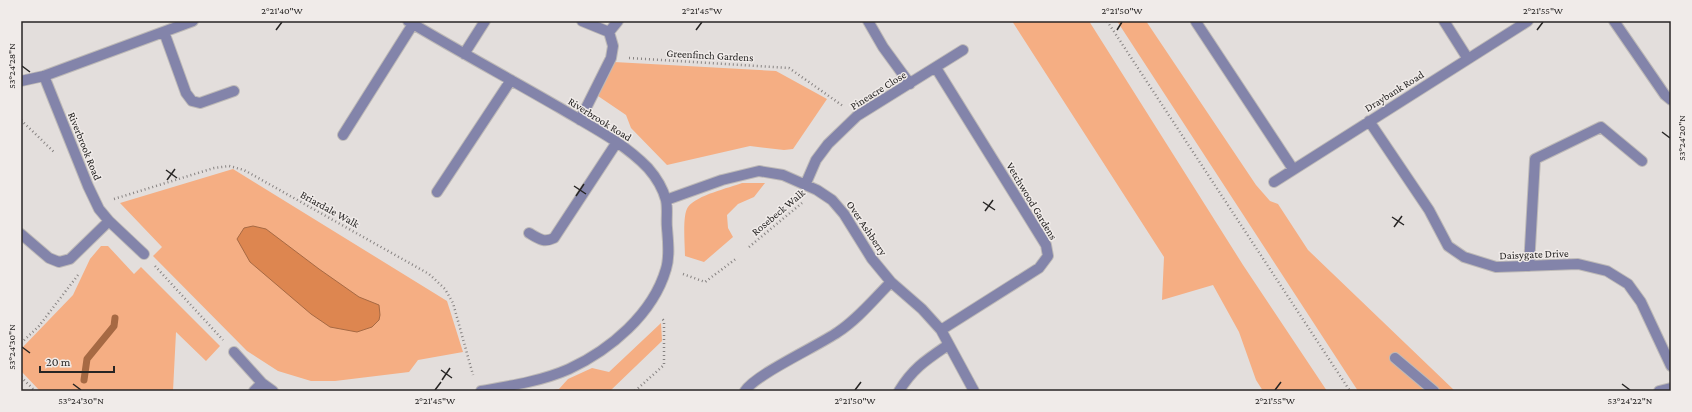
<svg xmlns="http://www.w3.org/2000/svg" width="1692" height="412" font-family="'Crimson Pro',serif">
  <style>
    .green { fill: #f5ae83 }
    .water { fill: #dd8650; stroke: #a66943 }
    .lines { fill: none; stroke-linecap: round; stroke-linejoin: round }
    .stream { stroke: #a66943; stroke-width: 7 }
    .minor-casing { stroke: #bdb9b7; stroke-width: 12 }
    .path { stroke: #878382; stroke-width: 2.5; stroke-dasharray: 1 3; stroke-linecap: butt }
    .minor { stroke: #8384aa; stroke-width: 10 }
    .ticks { fill: none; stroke: #272524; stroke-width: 1.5 }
    .labels { text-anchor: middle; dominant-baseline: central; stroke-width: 3; stroke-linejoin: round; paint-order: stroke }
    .street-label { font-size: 11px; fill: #272524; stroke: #f0ebe9 }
    .neatline { fill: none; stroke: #272524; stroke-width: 1.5 }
    .ticks-label { font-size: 10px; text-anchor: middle; fill: #272524 }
  </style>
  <rect width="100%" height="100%" fill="#e3dedc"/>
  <path class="green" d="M1012 21H1089L1243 265 1327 391H1263L1256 380 1239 332 1213 285 1162 300 1164 257Z
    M1117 21H1146L1256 185 1270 201 1278 204 1308 250 1455 391H1358Z
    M614 62 776 71 827 99 793 149 784 150 750 146 667 165 631 128 626 115 598 96Z
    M233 169 447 301 463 352 418 360 409 372 335 381H311L278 371 247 351 153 256 162 247 120 203Z
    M742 183H765L754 197 738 204 727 215 728 228 733 237 704 262 685 256C685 245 682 215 688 207 697 195 729 188 742 183Z
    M101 246H108L134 274 141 267 220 346 206 361 176 332 173 391H40L21 371V349L73 295 90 259Z
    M661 323 662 341 610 391H548L559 389 568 379 592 368 609 372Z"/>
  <path class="water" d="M253 226 266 229 319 269 359 297 379 305 380 315 379 320 372 327 357 332 330 327 311 314 250 262 237 239 244 228Z"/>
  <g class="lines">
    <path class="stream" d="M84 380 87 359 114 326 115 318"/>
    <g class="minor-casing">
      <path id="minor" d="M408 21C458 51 510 79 560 108 590 126 623 142 648 168 655 176 663 189 666 200 668 209 666 219 667 228 668 241 670 256 666 269 653 314 610 350 569 369 542 381 510 386 481 391
        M582 21 609 32
        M868 21 883 47 910 84
        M1444 21 1468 59
        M1614 21 1665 95 1671 100
        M1196 22 1293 169
        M164 32 186 93 192 101 200 103 234 91
        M464 54 485 21
        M936 68 1046 245 1048 256 1039 268 941 330
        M44 76 88 186 99 209 109 221 144 254
        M21 81 44 76 193 21
        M580 120 611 58 613 46 609 32 618 21
        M1369 121 1429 210 1448 246 1464 257 1496 267 1578 264 1607 271 1628 284 1641 302 1671 366
        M343 135 413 24
        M1274 182 1528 21
        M806 183 816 160 828 144 857 116 963 50
        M437 192 511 80
        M666 200 722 180 759 171 783 175 817 190 832 200 844 214 872 259 891 282 922 309 941 330 974 391
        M529 233C539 239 544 243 554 238L617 142
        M21 234 49 258 59 262 70 259 109 221
        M1529 266 1535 159 1601 127 1642 161
        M234 352 262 383 273 391
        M1395 358 1434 391
        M254 391 262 383
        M745 391C756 374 818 346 838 332 858 319 874 299 891 282
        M899 391C913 368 926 360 948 345
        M1659 391 1671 388"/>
    </g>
    <path class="path" d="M1107 21 1350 391
      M629 58 789 68 843 106
      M21 120 55 153
      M114 199 214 168 229 166 244 170 429 274 445 289 453 303 473 375
      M749 247 802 203
      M155 266 223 340
      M683 274 705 282 737 258
      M21 343 39 326 78 275
      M21 377 35 391
      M635 391 664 365V321L661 317"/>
    <use href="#minor" class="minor"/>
  </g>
  <path class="ticks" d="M276 30 282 22M696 30 702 22M1117 30 1122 22M1537 30 1543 22M22 66 30 72M1662 132 1670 138M166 170 177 178M167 180 175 169M574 186 586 194M576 196 584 184M983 202 995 210M985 211 993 200M1392 217 1404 225M1394 227 1402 216M22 347 30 353M441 370 452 378M442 380 450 368M73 384 81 390M1622 384 1630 390M435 390 441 382M855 390 861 382M1275 390 1281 382"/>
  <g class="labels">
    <g class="street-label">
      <text transform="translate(710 55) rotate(3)">Greenfinch Gardens</text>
      <text transform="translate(878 90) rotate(-32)">Pineacre Close</text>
      <text transform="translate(1394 91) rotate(-32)">Draybank Road</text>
      <text transform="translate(600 119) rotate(32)">Riverbrook Road</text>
      <text transform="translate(85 146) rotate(68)">Riverbrook Road</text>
      <text transform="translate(1032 201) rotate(59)">Vetchwood Gardens</text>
      <text transform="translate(330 209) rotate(29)">Briardale Walk</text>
      <text transform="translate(778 212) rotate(-40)">Rosebeck Walk</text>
      <text transform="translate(867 228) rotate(56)">Over Ashberry</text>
      <text transform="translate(1534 254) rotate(-2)">Daisygate Drive</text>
    </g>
  </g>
  <rect width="1692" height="412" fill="none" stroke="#f0ebe9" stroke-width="44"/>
  <path d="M40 366v6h74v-6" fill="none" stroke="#272524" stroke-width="2"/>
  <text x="46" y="366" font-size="12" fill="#272524" stroke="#f0ebe9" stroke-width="3" paint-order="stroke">20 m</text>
  <rect x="22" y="22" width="1648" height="368" class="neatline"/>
  <g class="ticks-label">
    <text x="282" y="14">2°21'40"W</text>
    <text x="702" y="14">2°21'45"W</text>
    <text x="1122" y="14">2°21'50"W</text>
    <text x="1543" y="14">2°21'55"W</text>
    <text transform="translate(11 66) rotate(-90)" y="4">53°24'28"N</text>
    <text transform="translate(1681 138) rotate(-90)" y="4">53°24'20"N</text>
    <text transform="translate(11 347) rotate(-90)" y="4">53°24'30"N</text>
    <text x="81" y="404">53°24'30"N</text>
    <text x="435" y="404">2°21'45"W</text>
    <text x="855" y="404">2°21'50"W</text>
    <text x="1275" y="404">2°21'55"W</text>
    <text x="1630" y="404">53°24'22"N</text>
  </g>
</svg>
